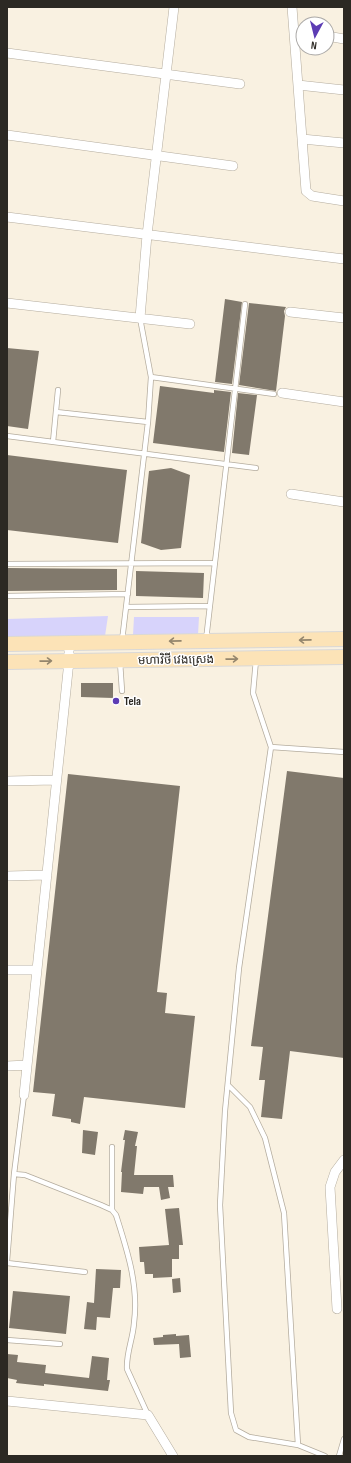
<svg xmlns="http://www.w3.org/2000/svg" width="351" height="1463" font-family="'Sofia Sans Condensed','Noto Sans Khmer',sans-serif">
  <style>
    .green { fill: #d7d3fb }
    .building { fill: #81796c }
    .lines { fill: none; stroke-linecap: round; stroke-linejoin: round }
    .service-casing { stroke: #b4ac9e; stroke-width: 6 }
    .minor-casing { stroke: #b4ac9e; stroke-width: 10 }
    .primary-casing { stroke: #d9d8d7; stroke-width: 16 }
    .service { stroke: #fff; stroke-width: 4.5 }
    .minor { stroke: #fff; stroke-width: 9 }
    .primary { stroke: #fce3b7; stroke-width: 14 }
    .oneway { stroke: #94866d }
    .poi-dot { fill: #5c3cb4; stroke: #fff; stroke-width: 1.5 }
    .labels { text-anchor: middle; dominant-baseline: central; stroke-width: 3; stroke-linejoin: round; paint-order: stroke }
    .street-label { font-size: 12px; fill: #2c2923; stroke: #fff }
    .poi-label { font-size: 12px; font-weight: bold; fill: #2c2923; stroke: #fff; text-anchor: start }
  </style>
  <rect width="100%" height="100%" fill="#f9f1e1"/>
  <path class="green" d="M108 616 105 636 7 638V619Z
    M134 617H199L198 635H133Z"/>
  <path class="building" d="M225 299 242 302 232 384 215 382Z
    M249 303 286 307 284 311 285 316 276 391 239 385Z
    M7 348 39 351 28 429 7 426Z
    M160 386 214 393V390L231 392 224 452 153 443Z
    M238 393 257 395 249 455 232 453Z
    M7 455 127 470 118 543 7 530Z
    M171 468 190 475 181 548 161 550 141 543 149 471Z
    M7 568 117 569V590L7 591Z
    M136 571 204 573 203 598 136 596Z
    M81 683H113V698L81 697Z
    M287 771 344 778V1058L290 1051 282 1119 261 1117 265 1080H259L263 1047 251 1046Z
    M68 774 180 786 157 992 167 993 165 1013 195 1016 185 1108 84 1097 80 1124 71 1122V1119L52 1116 55 1094 33 1092Z
    M83 1130 98 1132 95 1155 82 1153Z
    M125 1130 138 1132 135 1146H137L134 1175H173L174 1187H168L170 1198 161 1200 159 1187H144L143 1194 121 1192 122 1172H121L125 1140H123Z
    M179 1208 183 1245H179V1259H172V1277L153 1278V1274H145L144 1262H140L139 1247 169 1245 165 1209Z
    M96 1269 121 1270 120 1288H113L110 1318 97 1317 96 1330 84 1329 87 1302 94 1303Z
    M180 1278 181 1292 173 1293 172 1279Z
    M13 1291 70 1296 66 1334 9 1328Z
    M176 1334V1336L189 1335 191 1357 180 1358 179 1344 154 1345 153 1338 163 1337V1335Z
    M7 1354 18 1355 17 1362 46 1365 45 1373 89 1378 92 1356 109 1358 107 1380H110L108 1391 44 1384V1386L16 1383 17 1380 7 1378Z"/>
  <g class="lines">
    <g class="service-casing">
      <path id="service" d="M151 377 274 394
        M56 412 148 422
        M7 436 256 468
        M53 442 58 390
        M7 564 215 563
        M7 596 128 594
        M126 607 210 606
        M206 640 245 304
        M122 641 148 422 151 377 140 318
        M256 660 253 693 271 747 239 968 225 1111 220 1205 231 1413 236 1430 249 1437 298 1445 325 1456
        M120 662 122 691
        M271 747 344 752
        M228 1085 250 1107 265 1138 284 1213 298 1445
        M14 1174 25 1175 101 1205 112 1210 116 1215C127 1250 139 1285 134 1323 133 1339 126 1353 127 1369L148 1415
        M112 1210V1147
        M7 1261 14 1174 24 1095
        M7 1263 85 1272
        M7 1340 60 1344
        M339 1456 344 1439"/>
    </g>
    <g class="minor-casing">
      <path id="minor" d="M292 7 306 191 312 196 344 201
        M327 36 344 39
        M7 53 240 84
        M298 85 344 90
        M7 135 233 166
        M302 139 344 143
        M7 217 344 259
        M7 303 190 324
        M290 312 344 318
        M140 318 147 235 174 7
        M282 393 344 402
        M291 494 344 502
        M7 781 56 780
        M7 876 47 875
        M7 970H37
        M7 1066 27 1065
        M24 1095 69 661V643
        M337 1309 330 1187 335 1172 344 1160
        M7 1401 148 1415 173 1456"/>
    </g>
    <g class="primary-casing">
      <path id="primary" d="M7 644 344 639
        M7 662 344 657"/>
    </g>
    <use href="#service" class="service"/>
    <use href="#minor" class="minor"/>
    <use href="#primary" class="primary"/>
  </g>
  <defs><path id="oneway-shaft" d="M-6 0H5M1.5-3L5.5 0L1.5 3" fill="none" stroke-width="1.6" stroke-linecap="round" stroke-linejoin="round"/></defs>
  <g class="oneway">
    <use href="#oneway-shaft" transform="translate(305 640) rotate(179)"/>
    <use href="#oneway-shaft" transform="translate(175 641) rotate(179)"/>
    <use href="#oneway-shaft" transform="translate(232 659) rotate(-1)"/>
    <use href="#oneway-shaft" transform="translate(46 661) rotate(-1)"/>
  </g>
  <circle class="poi-dot" cx="116" cy="701" r="4"/>
  <g class="labels">
    <g class="street-label">
      <text transform="translate(176 660) rotate(-1)">មហាវិថី វេងស្រេង</text>
    </g>
    <g class="poi-label">
      <text x="124" y="701">Tela</text>
    </g>
  </g>
  <rect width="351" height="1463" fill="none" stroke="#2c2923" stroke-width="16"/>
  <g transform="translate(315 36) rotate(187)"><circle r="19" fill="#ffffff" stroke="#aba9a7"/>
  <path d="M0-3L7 15L0 10L-7 15Z" fill="#5c3cb4"/>
  <text y="-6" font-size="11" font-weight="bold" text-anchor="middle" fill="#2c2923">N</text>
  </g>
</svg>
